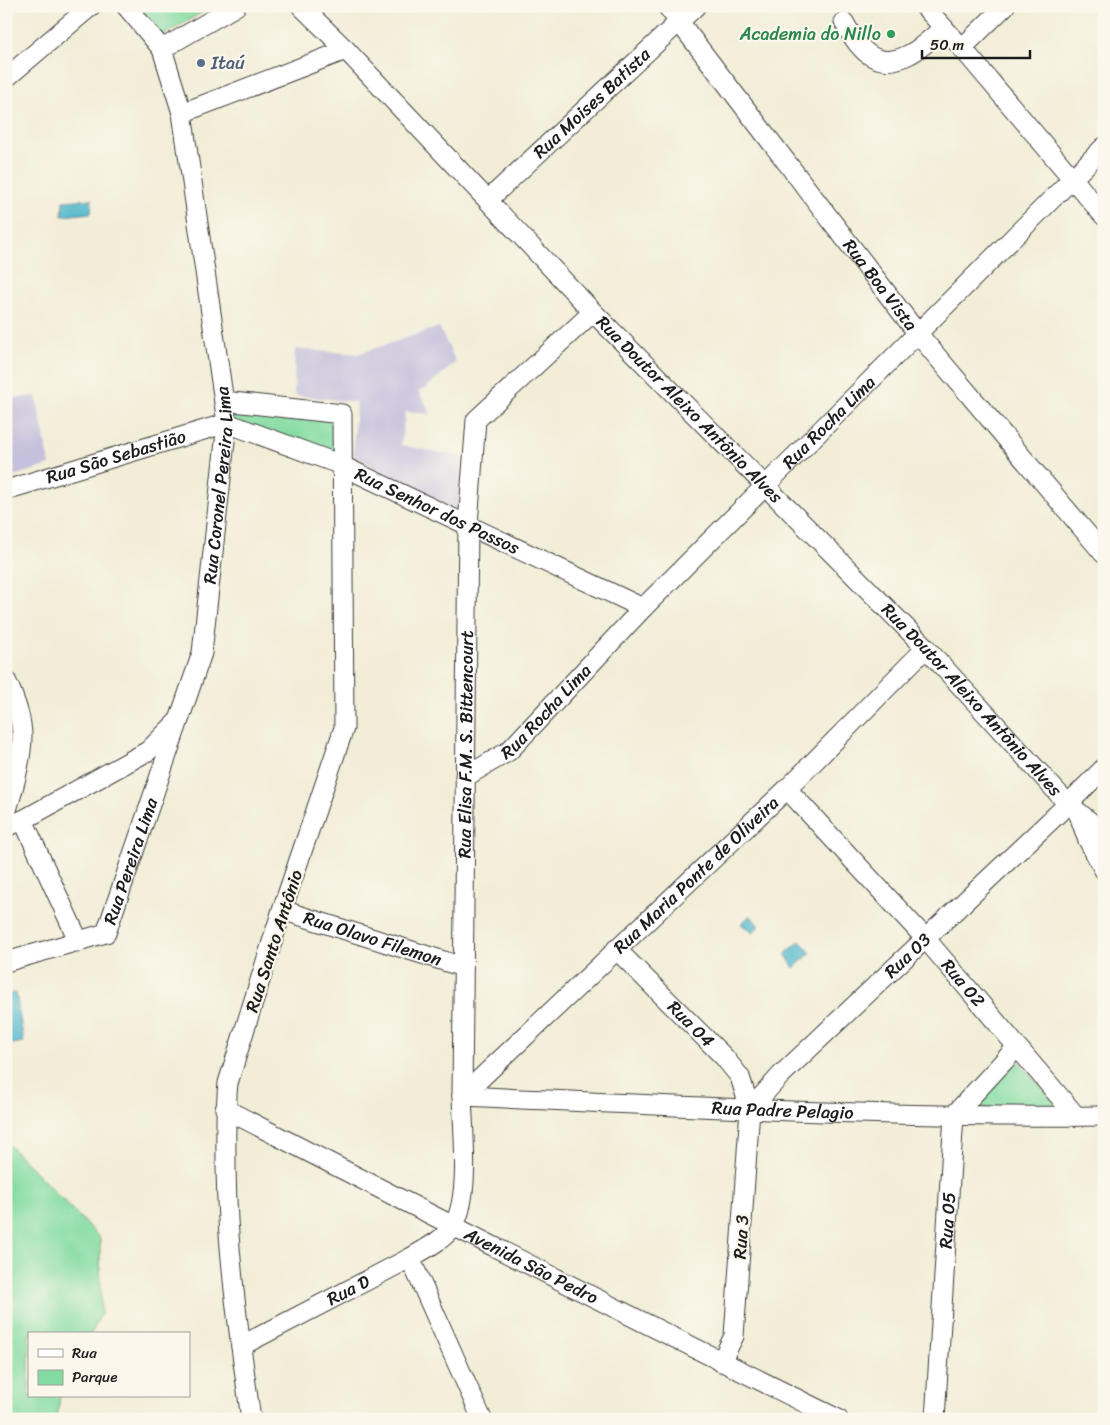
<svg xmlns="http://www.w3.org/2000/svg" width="1110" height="1425" font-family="Sriracha,sans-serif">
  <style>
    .industrial { fill: #c5c0db }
    .green { fill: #82dba0; stroke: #4f7c5e }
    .water { fill: #4cb5ca; stroke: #346873 }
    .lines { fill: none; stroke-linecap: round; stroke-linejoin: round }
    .minor-casing { stroke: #3c3b38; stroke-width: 21 }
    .minor { stroke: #fff; stroke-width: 19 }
    .leisure-dot { fill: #2e9e5b; stroke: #fbf7ec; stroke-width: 2 }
    .service-dot { fill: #5c6f8a; stroke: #fbf7ec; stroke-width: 2 }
    .labels { text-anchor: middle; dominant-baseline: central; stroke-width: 4.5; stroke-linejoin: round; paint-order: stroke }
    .leisure-label { font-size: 18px; fill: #27864d; stroke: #fbf7ec; text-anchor: end }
    .service-label { font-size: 18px; fill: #4e5e75; stroke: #fbf7ec; text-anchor: start }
    .street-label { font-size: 18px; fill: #1c1c1c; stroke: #fbf7ec }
  </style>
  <rect width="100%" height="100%" fill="#fbf7ec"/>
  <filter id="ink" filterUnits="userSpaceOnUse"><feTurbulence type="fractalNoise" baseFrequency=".02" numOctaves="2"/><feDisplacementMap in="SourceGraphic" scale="10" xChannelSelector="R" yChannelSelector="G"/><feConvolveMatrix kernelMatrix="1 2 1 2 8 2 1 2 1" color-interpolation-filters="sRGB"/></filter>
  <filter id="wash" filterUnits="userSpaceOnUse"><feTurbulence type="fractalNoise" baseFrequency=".0096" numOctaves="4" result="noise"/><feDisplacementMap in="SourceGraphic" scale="20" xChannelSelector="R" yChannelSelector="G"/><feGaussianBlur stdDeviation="1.12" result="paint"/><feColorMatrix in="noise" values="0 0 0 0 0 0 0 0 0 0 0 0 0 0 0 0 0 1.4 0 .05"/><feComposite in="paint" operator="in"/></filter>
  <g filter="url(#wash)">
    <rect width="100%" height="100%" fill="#f2edd7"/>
    <path class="industrial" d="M439 327 456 362 426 388 418 391 431 414 405 412 401 445 461 457 459 511 353 457 356 402 294 395 295 349 358 354Z
      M36 396 50 465 6 478V399Z"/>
    <path class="green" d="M139 6H213L162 36Z
      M225 403 340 416V462L228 421Z
      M1015 1058 1061 1110 972 1108Z
      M6 1142 100 1238 101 1314 91 1334H29V1396H60L57 1419H6Z"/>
    <path class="water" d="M92 199 91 213 62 216 63 201Z
      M750 915 759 926 753 933 741 924Z
      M800 941 811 953 794 968 785 954Z
      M16 993 24 1042 6 1045V994Z"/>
  </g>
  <g filter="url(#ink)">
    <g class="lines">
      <g class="minor-casing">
        <g id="minor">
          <path id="s1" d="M301 6 346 50 593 312 926 648 1068 804 1104 833"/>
          <path id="s2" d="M667 6 918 334 1104 554"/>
          <path d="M924 6 962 48 1104 216"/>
          <path d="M844 22C859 50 876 72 910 54 922 48 933 36 944 28"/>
          <path d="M962 48 1005 6"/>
          <path d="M162 49 236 6"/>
          <path d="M6 78 91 6"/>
          <path d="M182 113 346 50"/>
          <path id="s3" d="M488 200 696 6"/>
          <path d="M224 401 342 414 344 728 282 910 228 1083C225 1111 226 1139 226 1167 227 1251 239 1335 251 1419"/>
          <path id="s4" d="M227 423 336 463 643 608"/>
          <path id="s5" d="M6 490 227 423"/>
          <path d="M6 680C14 697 22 718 22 736 22 759 13 791 6 813"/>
          <path id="s6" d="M465 777 509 751 643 608 1104 147"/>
          <path id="s7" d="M787 789 925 938 1076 1116"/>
          <path d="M1078 812 1087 838 1104 870"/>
          <path d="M23 820 79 942"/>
          <path d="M6 827 23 820 148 751 177 722"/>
          <path id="s8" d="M282 910 463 967"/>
          <path id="s9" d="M616 949 724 1057 740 1077 750 1109 734 1336 721 1362"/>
          <path id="s10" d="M6 962 106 933 202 653 227 423 182 113 162 49 126 6"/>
          <path id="s11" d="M462 1096 787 789 926 648"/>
          <path id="s12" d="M462 1096C676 1106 890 1118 1104 1116"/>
          <path id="s13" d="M225 1109C429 1214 632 1318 838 1419"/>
          <path id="s14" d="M750 1109 781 1075 1068 804 1104 768"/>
          <path d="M410 1258 482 1419"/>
          <path id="s15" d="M241 1346 410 1258C423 1250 444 1240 453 1226 471 1198 463 1129 462 1096L468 524 476 420 593 312"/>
          <path id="s16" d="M935 1419 954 1115 1017 1047"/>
        </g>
      </g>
      <use href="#minor" class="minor"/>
    </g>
  </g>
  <circle class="leisure-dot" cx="891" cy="34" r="5"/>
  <circle class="service-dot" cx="201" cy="63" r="5"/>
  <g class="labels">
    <g class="leisure-label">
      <text x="881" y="34">Academia do Nillo</text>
    </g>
    <g class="service-label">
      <text x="211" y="63">Itaú</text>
    </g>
    <g class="street-label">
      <text stroke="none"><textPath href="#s3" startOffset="142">Rua Moises Batista</textPath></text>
      <text stroke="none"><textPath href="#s2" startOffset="351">Rua Boa Vista</textPath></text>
      <text stroke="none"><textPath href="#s1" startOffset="560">Rua Doutor Aleixo Antônio Alves</textPath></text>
      <text stroke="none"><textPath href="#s6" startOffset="510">Rua Rocha Lima</textPath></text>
      <text stroke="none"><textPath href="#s5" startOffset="115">Rua São Sebastião</textPath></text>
      <text stroke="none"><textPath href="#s10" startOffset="569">Rua Coronel Pereira Lima</textPath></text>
      <text stroke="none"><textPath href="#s4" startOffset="228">Rua Senhor dos Passos</textPath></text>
      <text stroke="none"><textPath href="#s1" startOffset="965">Rua Doutor Aleixo Antônio Alves</textPath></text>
      <text stroke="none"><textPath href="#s6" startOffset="105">Rua Rocha Lima</textPath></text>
      <text stroke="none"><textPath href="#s15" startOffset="728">Rua Elisa F.M. S. Bittencourt</textPath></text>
      <text stroke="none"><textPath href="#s10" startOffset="180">Rua Pereira Lima</textPath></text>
      <text stroke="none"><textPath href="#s11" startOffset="322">Rua Maria Ponte de Oliveira</textPath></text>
      <text stroke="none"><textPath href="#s8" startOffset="95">Rua Olavo Filemon</textPath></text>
      <text transform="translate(274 941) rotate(-72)">Rua Santo Antônio</text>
      <text stroke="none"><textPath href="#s14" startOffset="220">Rua 03</textPath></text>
      <text stroke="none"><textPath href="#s7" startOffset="262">Rua 02</textPath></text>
      <text stroke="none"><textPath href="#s9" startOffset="106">Rua 04</textPath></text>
      <text stroke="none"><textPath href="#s12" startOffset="321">Rua Padre Pelagio</textPath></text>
      <text stroke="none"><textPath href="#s16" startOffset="199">Rua 05</textPath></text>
      <text transform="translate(741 1237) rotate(-86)">Rua 3</text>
      <text stroke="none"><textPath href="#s13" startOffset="344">Avenida São Pedro</textPath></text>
      <text stroke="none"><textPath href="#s15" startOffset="121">Rua D</textPath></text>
    </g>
  </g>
  <rect width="1110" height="1425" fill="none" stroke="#fbf7ec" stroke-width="25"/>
  <rect x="28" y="1332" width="162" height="65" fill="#fbf7ec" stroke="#a29f99"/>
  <rect x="38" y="1349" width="25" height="8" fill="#ffffff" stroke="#a29f99"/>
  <text x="72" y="1358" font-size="15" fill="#1c1c1c">Rua</text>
  <rect x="38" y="1370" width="25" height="15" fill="#82dba0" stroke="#a29f99"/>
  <text x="72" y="1382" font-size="15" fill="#1c1c1c">Parque</text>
  <path d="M922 50v8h108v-8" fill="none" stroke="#1c1c1c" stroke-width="2.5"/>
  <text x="930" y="50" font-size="15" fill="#1c1c1c" stroke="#fbf7ec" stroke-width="4" paint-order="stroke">50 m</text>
</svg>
